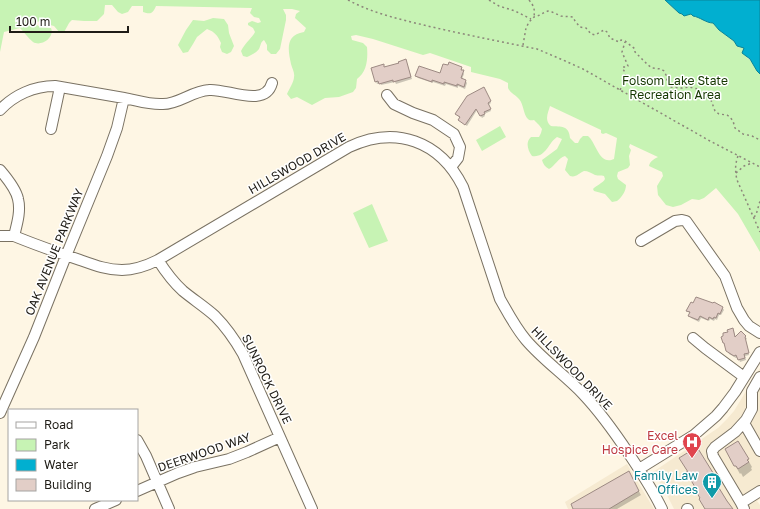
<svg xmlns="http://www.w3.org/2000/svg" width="760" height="509" font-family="'Golos Text',sans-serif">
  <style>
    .built { fill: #f6ead1 }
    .green { fill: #c7f3b4; fill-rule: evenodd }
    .water { fill: #01afd0; stroke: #0a8398 }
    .shadow { fill: #0003 }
    .building { fill: #e2cec7; stroke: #9d8a83 }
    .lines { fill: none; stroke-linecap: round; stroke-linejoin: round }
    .minor-casing { stroke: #7a7263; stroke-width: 12 }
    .path { stroke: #8c867a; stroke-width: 1.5; stroke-dasharray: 2 3; stroke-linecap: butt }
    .minor { stroke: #fff; stroke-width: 10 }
    .labels { text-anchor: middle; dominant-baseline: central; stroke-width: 3; stroke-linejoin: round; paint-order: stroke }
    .park-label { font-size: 12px; fill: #153800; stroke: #fff }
    .street-label { font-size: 12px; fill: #1f1c16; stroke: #fff }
    .health-label { font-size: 12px; fill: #be3a42; stroke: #fff; text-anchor: end }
    .culture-label { font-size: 12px; fill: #0d838f; stroke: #fff; text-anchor: end }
  </style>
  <rect width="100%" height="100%" fill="#fef6e4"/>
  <path class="built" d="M760 368V499L757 501 760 505V509H674L664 489 653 472 718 428 727 419 734 411Z
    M627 464 654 509H568L565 502Z"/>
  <path class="green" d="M0 0H665L679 13 691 14 693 16C700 17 706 23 713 23L719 30 734 41 737 46 744 48 747 58C753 61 755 69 760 74V252L738 214 716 188 704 198 699 200 692 199 681 205 673 207 666 205 658 195 657 186 663 176 662 172 649 166C650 161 654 159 658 157L630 144 629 147 631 150 629 156 630 165 628 168 618 172 617 176 618 179 626 185C626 191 622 197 617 201L612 202 605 194 594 191 593 189C597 185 603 183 605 179L604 176C601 175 599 176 595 175 591 173 588 171 584 171 579 173 576 178 570 176L565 170 568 159 565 156C558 158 555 166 549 169 545 167 543 164 542 160L557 149 562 139 557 137C548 143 546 158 532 156 528 151 525 142 531 137H539L541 133 542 129 539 125 534 120C523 123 525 105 519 99 516 95 511 94 508 88V83L500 79 471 72V67L430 53 423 55 373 39 356 35 351 36 352 40 363 43 367 47C368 59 367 72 357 79L356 88 353 92 339 97 325 98 312 105 297 97 291 99 287 94C289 89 294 82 294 77 295 73 292 68 291 64 288 50 285 35 304 32L306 28 295 18 296 14 300 11 292 9H283L286 15V20L280 49 276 54H271L267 50V45L264 40C260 43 261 45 259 49 256 53 251 55 247 57L243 56 241 51C243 47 246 43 249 40 251 37 254 35 255 32L253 28 248 25V23L252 21 258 23 261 22 259 18 254 17 250 13 252 8 156 6C153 13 151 15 143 12V6H132L128 12 122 14 118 12 112 5H105L104 14 97 21C88 21 80 21 72 20 68 23 67 28 64 32L60 33 54 26 50 25 49 18 34 23 40 27 51 28C55 38 41 47 33 42 28 38 24 32 20 28L4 32 0 52ZM550 106 601 130V133L603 134 606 133 617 138 614 159C599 166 596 142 588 136H583L580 139 578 143H575L570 138C569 125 561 127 551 126 544 120 548 113 550 106Z
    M213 18 224 19 228 25 229 33 234 46 231 52 227 54 222 52 220 47 221 43C217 35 215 32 207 29L197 37 193 44 188 52 183 53 178 45 186 30 193 20 204 21Z
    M500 126 506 137 482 151 476 140Z
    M372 204 388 241 369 248 353 213Z"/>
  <path class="water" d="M665 0H760V74L757 71 750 59 742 53 744 48 737 46 734 41 719 30 713 23C706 23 700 17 693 16L691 14 684 16 682 14 679 13Z"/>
  <path class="shadow" d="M406 60 412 79 396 84 395 82 381 85 380 83 377 84 375 79 383 66 385 68 400 64Z
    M461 68 464 74 462 79 465 80 467 83 465 89 458 86V88L446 84 445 86 433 82V83L418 78 416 76 441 74Z
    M483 88 491 103 488 105 491 111 484 114 485 116 482 118 477 110 467 126 460 121 459 120 460 118 456 114Z
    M722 307 724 310 721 315H719L717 320 715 319 714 321 710 319 709 321 701 318 699 322 691 318 690 316V314L688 311Z
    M733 329 736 338 745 336 747 339 745 340 749 355 745 356 746 360 740 362 738 357 736 358 729 354 724 343 729 333Z
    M738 442 752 467 751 468 752 470 743 477 741 473 740 474 726 449Z
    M628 472 641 495 617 509H575Z"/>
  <path class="building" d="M406 59 411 77 393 82V80L379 84 378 81 375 82 371 68 384 64V67L399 63 398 62Z
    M449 62 462 67 461 70H464L461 78 466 80 464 87 457 84V86L444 82V84L432 80V82L415 76 419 66 440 73 443 64 448 65Z
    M484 87 491 101 488 103 491 109 484 112 485 114 480 116 476 109 465 125 458 120 460 117 455 114 467 96Z
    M696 297 713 303 714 302 723 307 720 314 718 313 716 318 714 317 713 319 709 317 708 320 700 316 698 320 688 316 690 312 686 311 691 302 693 303Z
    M733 328 735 337 741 331 746 336 745 337 749 353 744 354 745 358 738 360 736 355 734 356 726 351 724 343H723L721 337 723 336V333L728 332 727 330Z
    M738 441 749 459 747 460 749 462 738 469 736 466H734L725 449Z
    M697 447 715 476 714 477 720 487 719 488 727 501 733 509H705L699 499 700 498 694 488 695 487 686 472H688L679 458Z
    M629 471 639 491 609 509H573L571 504Z"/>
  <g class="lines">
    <g class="minor-casing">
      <path id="minor" d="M387 95 394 104 413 113 433 120 454 134 460 147 458 158 451 167
        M0 110C14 95 34 86 55 86 78 90 101 94 124 98 136 100 149 105 163 104 179 104 192 91 209 90 226 88 265 109 272 83
        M51 129 60 87
        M0 170C6 177 16 189 18 199 21 211 17 224 14 236
        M0 236H14L19 238C39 246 59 253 80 260 94 265 107 270 122 270 135 270 146 266 158 260L349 147C396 125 440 141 463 187L500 299C508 313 515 327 526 340 543 360 565 375 583 394 601 413 615 433 629 454 641 472 653 490 662 509
        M641 241 675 221 682 220 686 221 725 276 737 308 744 320 749 326 760 333
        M158 260C165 271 173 282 183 291 194 300 205 307 215 316 226 327 235 340 243 354L312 509
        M693 338 705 348 744 377
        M0 413 34 337 66 256 107 156 117 128 124 98
        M744 423 760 451
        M137 440 146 456 169 509
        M639 469 694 435 716 416 723 408 735 392 760 352
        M137 491 178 473 195 467 229 459 247 452 280 437
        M741 503 713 456 712 451 715 447 735 432 746 420 752 409V391L760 377
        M95 509 116 500
        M687 509H688
        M744 509 741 503 760 491"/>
    </g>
    <path class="path" d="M348 0C374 14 403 20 432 27 467 35 502 42 537 49L563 60 583 69 710 141 760 167
      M489 0 499 6 515 11 531 19
      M529 0C534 6 535 9 534 17
      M523 45 526 28 529 22 534 17 540 15 545 12 548 11 552 12 561 16 573 17 575 21 580 27 586 28 591 34 595 35 604 30 607 32 610 38 619 42 621 40 625 41 635 49V52L648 65 652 68 661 69 664 71 666 75 668 85 670 87 682 88 689 87 698 89 701 94 711 100 715 111 719 114 727 115 730 117 733 121 735 128 743 134 752 136 760 140
      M620 90C623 84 627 80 625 73 623 67 623 73 623 67H627L628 66 622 52 625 42
      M738 156C735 164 735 171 737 180L760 232
      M736 173 744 166 752 163
      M754 217 756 215 760 201"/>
    <use href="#minor" class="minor"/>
  </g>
  <defs>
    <g id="hospital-pin" transform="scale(1)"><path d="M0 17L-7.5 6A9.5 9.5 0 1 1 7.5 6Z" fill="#e0444e" stroke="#fff"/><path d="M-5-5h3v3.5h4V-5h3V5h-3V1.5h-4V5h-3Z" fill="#fff"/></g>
    <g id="building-pin" transform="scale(1)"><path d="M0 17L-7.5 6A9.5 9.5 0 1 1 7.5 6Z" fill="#0f9aa8" stroke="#fff"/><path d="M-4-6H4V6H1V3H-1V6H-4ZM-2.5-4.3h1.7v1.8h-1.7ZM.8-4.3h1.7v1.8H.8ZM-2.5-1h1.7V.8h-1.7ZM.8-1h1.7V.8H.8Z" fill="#fff"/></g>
  </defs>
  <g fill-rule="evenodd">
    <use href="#hospital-pin" x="692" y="442"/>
    <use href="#building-pin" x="712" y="482"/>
  </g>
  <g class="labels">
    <g class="park-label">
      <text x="675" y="80">Folsom Lake State<tspan x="675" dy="14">Recreation Area</tspan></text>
    </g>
    <g class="street-label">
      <text transform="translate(297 163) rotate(-30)">HILLSWOOD DRIVE</text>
      <text transform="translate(54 252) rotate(-68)">OAK AVENUE PARKWAY</text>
      <text transform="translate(572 368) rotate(46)">HILLSWOOD DRIVE</text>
      <text transform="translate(267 379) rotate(64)">SUNROCK DRIVE</text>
      <text transform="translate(204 452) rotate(-19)">DEERWOOD WAY</text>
    </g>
    <g class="health-label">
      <text x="678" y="435">Excel<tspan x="678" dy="14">Hospice Care</tspan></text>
    </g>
    <g class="culture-label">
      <text x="698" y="475">Family Law<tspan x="698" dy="14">Offices</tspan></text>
    </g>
  </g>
  <rect x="8" y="409" width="130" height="92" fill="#ffffff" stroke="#a5a4a2"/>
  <rect x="16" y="422" width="20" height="6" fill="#ffffff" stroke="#a5a4a2"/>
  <text x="44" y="429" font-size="12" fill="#1f1c16">Road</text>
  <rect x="16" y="439" width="20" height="12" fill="#c7f3b4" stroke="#a5a4a2"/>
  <text x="44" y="449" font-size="12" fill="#1f1c16">Park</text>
  <rect x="16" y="459" width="20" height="12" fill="#01afd0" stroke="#a5a4a2"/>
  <text x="44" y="469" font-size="12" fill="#1f1c16">Water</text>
  <rect x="16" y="479" width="20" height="12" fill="#e2cec7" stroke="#a5a4a2"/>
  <text x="44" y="489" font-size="12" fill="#1f1c16">Building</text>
  <path d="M10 26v6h118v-6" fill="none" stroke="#1f1c16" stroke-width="2"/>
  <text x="16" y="26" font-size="12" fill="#1f1c16" stroke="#ffffff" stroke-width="3" paint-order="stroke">100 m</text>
</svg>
